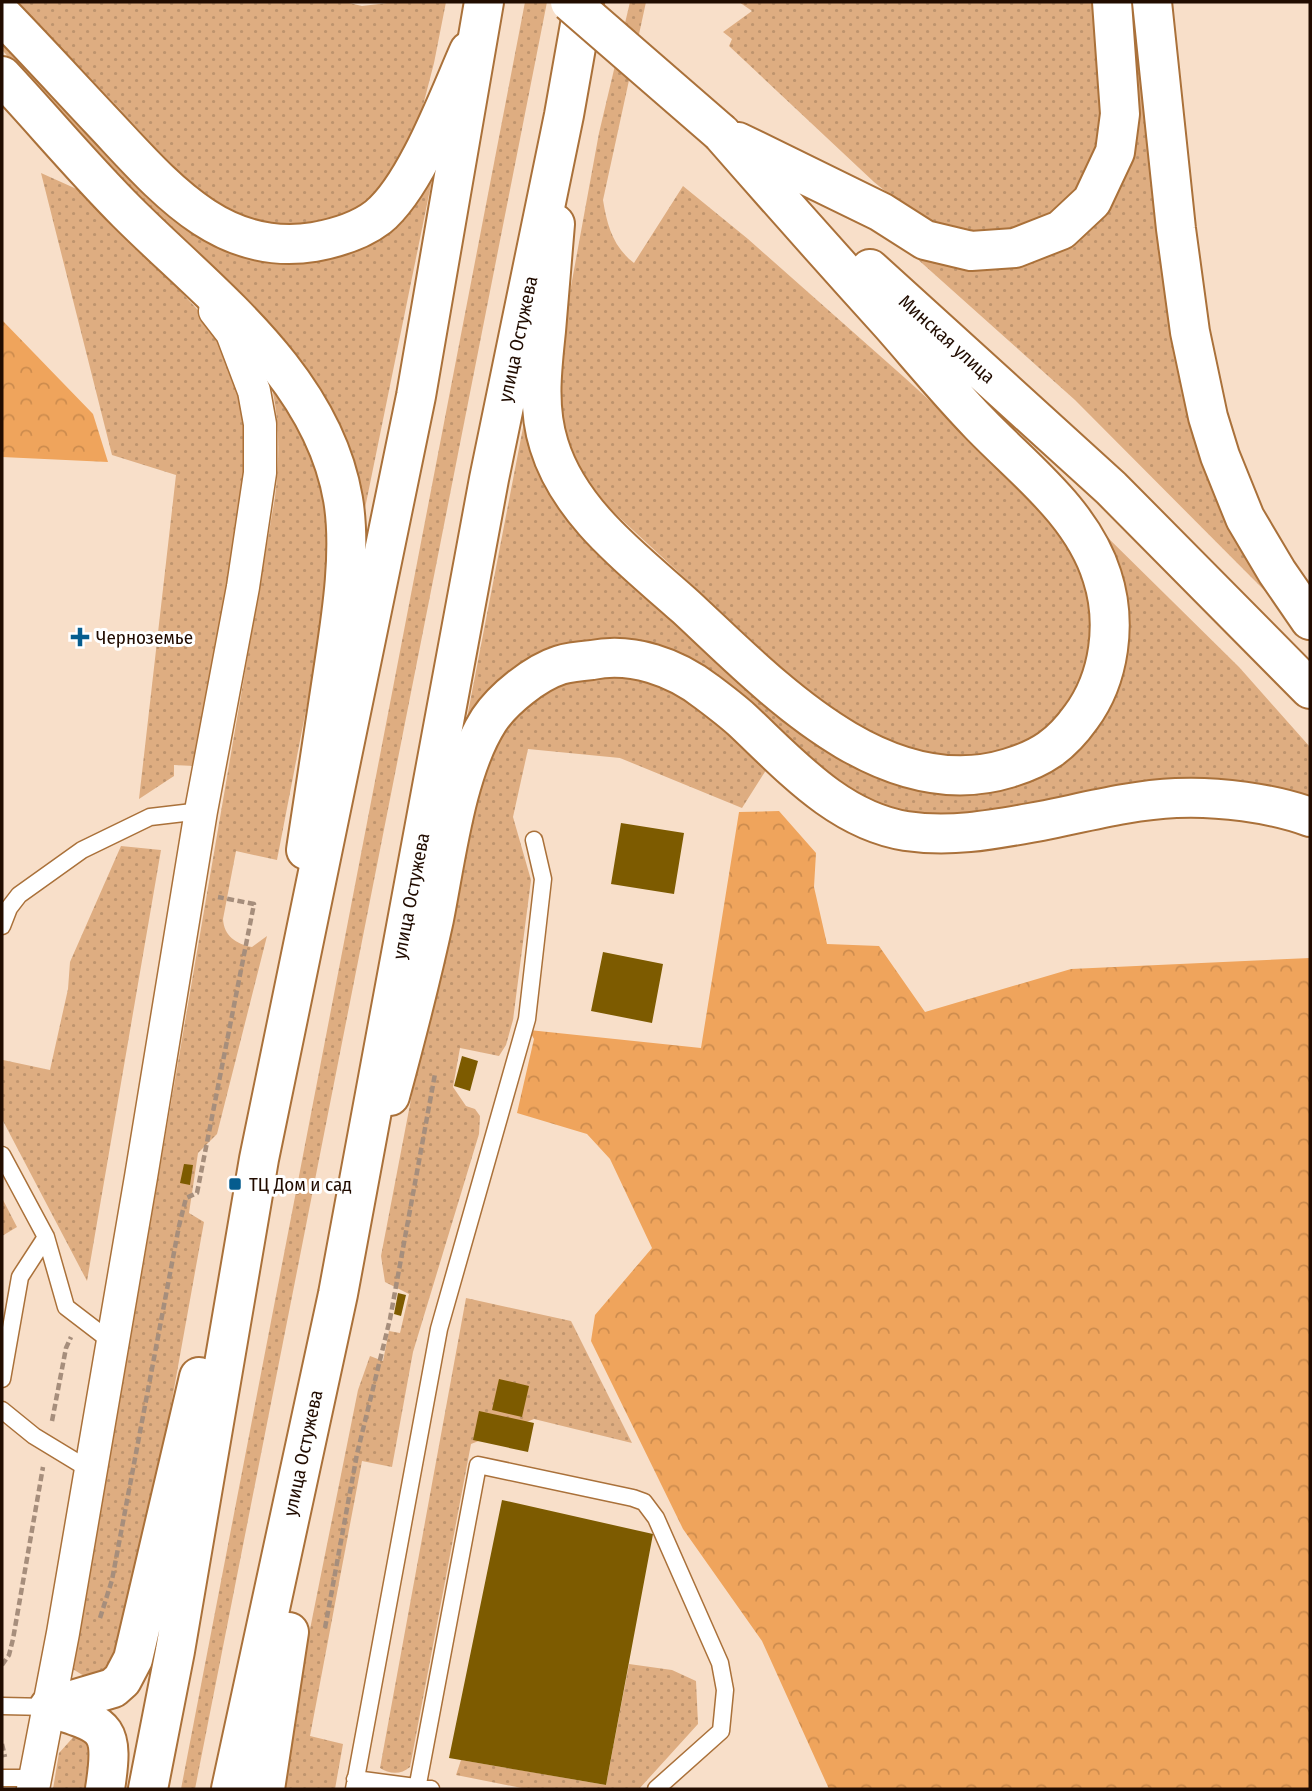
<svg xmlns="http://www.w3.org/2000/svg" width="1312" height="1791" font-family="'Fira Sans Condensed',sans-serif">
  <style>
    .grass { fill: url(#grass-dots) }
    .forest { fill: url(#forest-crowns) }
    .building { fill: #7d5b00 }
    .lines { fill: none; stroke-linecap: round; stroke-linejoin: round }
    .service-casing { stroke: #aa713a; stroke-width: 19 }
    .minor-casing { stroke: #aa713a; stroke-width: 35 }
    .tertiary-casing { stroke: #aa713a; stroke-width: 42 }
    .primary-casing { stroke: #aa713a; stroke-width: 42 }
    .path { stroke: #a68e7c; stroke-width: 4.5; stroke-dasharray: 7 3.5; stroke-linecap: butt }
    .service { stroke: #fff; stroke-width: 16 }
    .minor { stroke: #fff; stroke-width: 32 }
    .tertiary { stroke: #fff; stroke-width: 38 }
    .primary { stroke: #fff; stroke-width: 38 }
    .tertiary-bridge-casing { stroke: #aa713a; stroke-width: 42; stroke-linecap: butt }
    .tertiary-bridge { stroke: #fff; stroke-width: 38 }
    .poi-dot { fill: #055c8e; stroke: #fff; stroke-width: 2.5 }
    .labels { text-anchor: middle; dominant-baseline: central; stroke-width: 6; stroke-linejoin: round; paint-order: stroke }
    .street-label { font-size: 19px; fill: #210c00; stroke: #fff }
    .poi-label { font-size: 19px; fill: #210c00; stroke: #fff; text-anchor: start }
  </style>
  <defs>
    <pattern id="grass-dots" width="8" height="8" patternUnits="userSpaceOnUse" patternTransform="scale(1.75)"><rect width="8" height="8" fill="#dead81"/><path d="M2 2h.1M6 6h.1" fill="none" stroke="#be946e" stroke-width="1.8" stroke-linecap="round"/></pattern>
    <pattern id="forest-crowns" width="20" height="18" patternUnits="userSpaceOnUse" patternTransform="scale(1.75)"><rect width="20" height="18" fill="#efa45c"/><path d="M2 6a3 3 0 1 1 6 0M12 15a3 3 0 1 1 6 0" fill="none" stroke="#cd8c4e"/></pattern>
  </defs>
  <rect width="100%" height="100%" fill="#f8dfc9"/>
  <path class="grass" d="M14 2H345L362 6 396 2H446L434 63 419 121 399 168 357 214 290 228 241 220 191 188 119 108 61 52Z
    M525 2H547L195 1789H181Z
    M630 2H646L603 200C607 225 613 247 634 263L683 186 748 239 905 378 1010 474 1054 521 1077 559 1094 616 1086 682 1044 733 1006 752 949 758 899 747 857 726 820 701 795 680 595 495 573 461 559 413 561 341 599 133Z
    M739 2H1095L1105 119 1090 174 1043 224 998 232 964 230 933 223 905 207 874 182 729 46 732 39 723 32 752 11Z
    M1125 2H1139L1161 217 1272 588 1267 593 1075 400 914 256 917 252 1082 235 1101 217Z
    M2 37 279 261 436 160 363 518 184 244 2 50Z
    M41 173 90 195 196 308 212 328 238 378 248 439 238 536 194 766 174 765V776L139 799 176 475 112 455Z
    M270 379 306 430 330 512 326 606 277 860 236 851 223 919C224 936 236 944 252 947L267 936 217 1134 198 1153 189 1213 204 1222 161 1461 118 1657 95 1680 89 1679 71 1668 87 1593 275 497C280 456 280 420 270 379Z
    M526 412 656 599 960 794C1005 793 1056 782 1085 743 1097 727 1104 709 1112 691 1122 670 1131 648 1128 624 1124 596 1110 560 1101 531L1239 667 1310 747V800L981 817 895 813 840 784 667 649 649 642 626 638 586 640 565 646 465 728Z
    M626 672 685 694 768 767 742 808 620 758 528 749 513 817 531 880 513 1020 506 1045 499 1056 460 1048 453 1087 466 1106 475 1109 480 1116 479 1134 413 1352 392 1467 362 1461 310 1736 343 1744 335 1789H281L289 1734 358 1390 370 1356 383 1361 389 1331 400 1333 409 1294 385 1282 381 1256 430 1000 474 796 498 735 519 710 547 688 573 679Z
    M121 846 161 850 87 1281 2 1119 3 1060 50 1070 68 989 70 962Z
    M2 1198 17 1227 2 1236Z
    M466 1298 571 1321 632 1443 534 1419 471 1444 410 1767C401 1775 389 1774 380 1768Z
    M629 1664 672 1670 696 1681 698 1724 639 1789H527L456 1775 461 1760 606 1785Z
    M77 1733 90 1743 91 1789H53L59 1753Z"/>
  <path class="forest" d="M2 320 93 414 108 462 2 457Z
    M779 811 816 853 814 887 827 944 879 946 925 1012 1071 969 1310 958V1789H829L762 1641 683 1529 591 1341 595 1315 652 1248 610 1159 587 1134 517 1113 534 1039 529 1030 701 1048 739 812Z"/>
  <path class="building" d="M621 823 684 833 674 894 611 884Z
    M603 952 663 964 652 1023 591 1011Z
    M462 1056 478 1061 470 1091 454 1086Z
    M184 1164 193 1165 190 1185 180 1183Z
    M398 1293 406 1295 401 1316 394 1314Z
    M499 1379 529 1386 522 1417 492 1410Z
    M479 1411 534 1423 528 1452 473 1440Z
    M502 1500 653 1534 606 1785 449 1758Z"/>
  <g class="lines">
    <g class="service-casing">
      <path id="service" d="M2 926 9 908 19 895 82 850 150 817 201 811
        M2 1155 46 1237 66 1307 113 1343
        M2 1379 20 1277 46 1237
        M2 1410 34 1436 90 1470
        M2 1706 49 1707
        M2 1778H35
        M355 1779 431 1789
        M354 1789 439 1329 527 1019 543 879 534 840
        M417 1789 478 1465 633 1498 644 1502 656 1518 720 1663 725 1690 721 1731 656 1789"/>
    </g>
    <g class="minor-casing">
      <path id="minor" d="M33 1789 63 1633 141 1177 201 811 243 587 260 473V424L254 391 232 333 215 311"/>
    </g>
    <g class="tertiary-casing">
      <path id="tertiary" d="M1152 2 1176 229 1190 332 1208 417 1220 456 1245 518 1277 572 1310 620
        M2 15C35 49 67 84 100 119 159 181 218 258 314 242 336 238 360 231 378 217 416 186 449 96 469 51
        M2 76C44 121 84 169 127 212 210 295 322 376 343 499 352 552 341 619 333 672 324 732 315 791 306 850
        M738 142 881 212 925 240 971 251 1015 248 1061 230 1092 201 1115 152 1120 114 1112 2
        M555 224C552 259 549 295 546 331 542 369 537 407 549 445 570 514 635 561 686 607 770 685 883 807 1009 768 1042 758 1061 745 1081 717 1110 678 1117 622 1102 576 1082 512 1023 469 979 423 948 391 920 357 891 324 834 261 777 197 721 133
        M870 269 1111 488 1310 689
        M390 1096C406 1037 421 979 434 919 446 859 456 771 489 720 503 699 535 673 560 665 570 662 581 661 592 660 632 652 675 667 707 692 719 701 731 710 742 720 790 765 838 820 906 831 953 838 996 829 1041 821 1086 812 1131 800 1176 798 1217 796 1272 803 1310 817"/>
    </g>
    <g class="primary-casing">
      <path id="primary" d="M49 1707 113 1688 122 1680 133 1659 199 1377
        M49 1707C106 1726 115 1725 105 1789
        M148 1789 175 1651 259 1159 416 396 484 2
        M231 1789 338 1294 489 479 564 115 584 2
        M265 1789 289 1632"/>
    </g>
    <path class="path" d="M52 1421 66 1348 71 1337
      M100 1618 112 1580 179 1226 186 1198 197 1193 254 904 218 897
      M325 1628 357 1454 390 1319 435 1074
      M2 1665 9 1655 13 1639 43 1467
      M2 1744 5 1757"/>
    <use href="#service" class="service"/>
    <use href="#minor" class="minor"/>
    <use href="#tertiary" class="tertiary"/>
    <use href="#primary" class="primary"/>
    <g class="tertiary-bridge-casing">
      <path id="tertiary-bridge" d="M570 2 721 133"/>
    </g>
    <use href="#tertiary-bridge" class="tertiary-bridge"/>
  </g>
  <g class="poi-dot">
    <path d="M76.5 626.5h7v7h7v7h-7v7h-7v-7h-7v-7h7z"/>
    <rect x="228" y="1177" width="14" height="14" rx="3.5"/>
  </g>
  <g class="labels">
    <g class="street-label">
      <text transform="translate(518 339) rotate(-78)">улица Остужева</text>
      <text transform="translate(947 339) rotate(42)">Минская улица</text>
      <text transform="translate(411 896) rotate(-79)">улица Остужева</text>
      <text transform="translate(303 1453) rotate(-78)">улица Остужева</text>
    </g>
    <g class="poi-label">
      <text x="96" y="637">Черноземье</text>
      <text x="249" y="1184">ТЦ Дом и сад</text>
    </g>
  </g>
  <rect width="1312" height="1791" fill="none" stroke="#210c00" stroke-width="7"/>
</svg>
